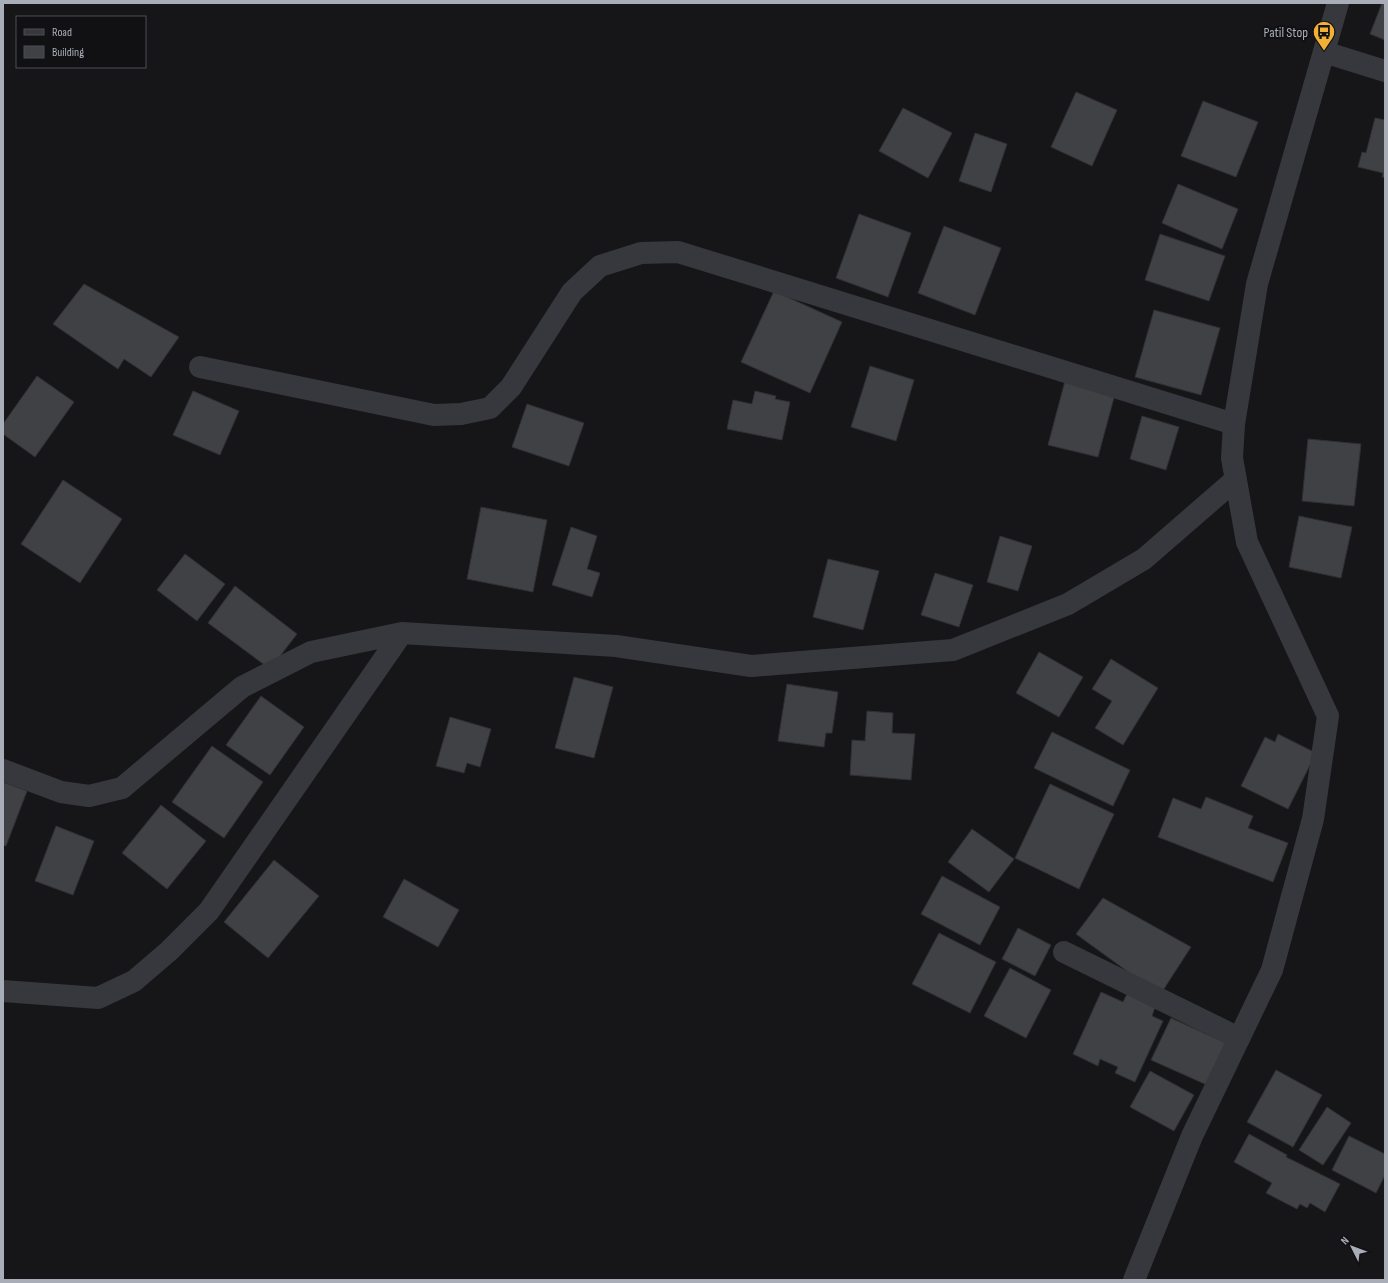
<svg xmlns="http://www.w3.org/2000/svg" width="1388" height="1283" font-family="'Sofia Sans Condensed',sans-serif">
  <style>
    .building { fill: #404145; stroke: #303034 }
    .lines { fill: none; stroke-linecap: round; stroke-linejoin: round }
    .minor { stroke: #37383d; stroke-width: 22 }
    .tertiary { stroke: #37383d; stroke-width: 22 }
    .labels { text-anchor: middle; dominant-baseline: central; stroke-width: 4; stroke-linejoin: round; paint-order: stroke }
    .poi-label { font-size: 14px; fill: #a8adb8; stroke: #111113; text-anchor: end }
  </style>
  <rect width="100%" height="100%" fill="#161618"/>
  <path class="building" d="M1382 3H1385V40L1370 34Z
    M1076 92 1117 110 1092 166 1051 147Z
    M1203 101 1258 122 1236 177 1181 156Z
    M903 108 952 133 928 178 879 151Z
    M1375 118 1385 120V177H1382L1383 173 1358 167 1362 152 1366 153Z
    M975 133 1007 144 991 192 959 181Z
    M1178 184 1238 209 1222 249 1162 223Z
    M859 214 911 233 888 297 836 278Z
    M944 226 1001 248 975 315 918 293Z
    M1160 234 1225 256 1209 301 1145 280Z
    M84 284 179 337 151 377 124 359 118 369 53 324Z
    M774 291 842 322 810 393 741 362Z
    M1154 310 1220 328 1201 395 1135 377Z
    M870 366 914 380 896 441 851 427Z
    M37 376 74 402 35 457 3 434V424Z
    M1065 381 1115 394 1098 457 1048 445Z
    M193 391 239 411 220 455 173 435Z
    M755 391 776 396 775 399 790 402 782 440 727 429 733 400 752 404Z
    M527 404 584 423 569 466 512 447Z
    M1142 416 1179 427 1166 470 1130 459Z
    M1308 439 1361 444 1354 506 1302 501Z
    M63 480 122 519 80 583 21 544Z
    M481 507 547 520 533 592 467 579Z
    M1299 516 1352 527 1341 578 1289 567Z
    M571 527 597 536 587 569 600 573 592 597 552 585Z
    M1000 536 1032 546 1018 591 987 582Z
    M185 554 225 584 197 621 157 590Z
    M828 559 879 571 863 630 813 617Z
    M935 573 973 585 959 627 921 615Z
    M235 586 297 634 270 669 208 623Z
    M1039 652 1083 677 1059 717 1016 693Z
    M1111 659 1158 688 1123 745 1095 728 1112 701 1092 689Z
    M574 677 613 687 594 758 555 748Z
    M787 684 838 692 832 733H826L824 747 778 741Z
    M261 696 304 727 270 775 226 745Z
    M867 711 893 713 892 733 915 734 911 780 850 775 852 740 865 741Z
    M450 717 491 729 480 767 467 763 464 773 436 766Z
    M1052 732 1130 770 1113 806 1034 768Z
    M1278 734 1316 753 1288 809 1241 786 1265 737 1275 742Z
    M212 746 263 782 224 838 172 802Z
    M3 782 27 791 6 846 3 845Z
    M1050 784 1114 814 1079 889 1015 858Z
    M1206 797 1253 816 1248 828 1288 843 1273 882 1158 837 1173 798 1201 809Z
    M161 805 206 841 167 889 122 853Z
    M56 826 94 841 73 895 35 881Z
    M972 829 1014 859 989 892 948 862Z
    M274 860 319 896 268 958 224 922Z
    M942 876 1000 907 980 945 921 914Z
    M404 879 459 910 438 947 383 917Z
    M1103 898 1191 947 1160 995 1076 934Z
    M1018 928 1051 945 1035 976 1002 959Z
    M939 933 996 962 970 1013 912 984Z
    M1010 968 1051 990 1026 1038 984 1016Z
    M1101 992 1123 1002 1127 994 1155 1007 1152 1016 1163 1021 1135 1082 1115 1073 1118 1067 1100 1059 1098 1066 1073 1054Z
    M1171 1018 1226 1043 1207 1085 1151 1060Z
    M1276 1070 1322 1095 1293 1147 1247 1122Z
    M1150 1071 1194 1095 1174 1131 1130 1107Z
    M1327 1107 1351 1123 1323 1165 1299 1150Z
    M1249 1134 1287 1155 1286 1157 1340 1184 1325 1212 1310 1203 1307 1208 1300 1204 1297 1209 1266 1193 1272 1183 1234 1162Z
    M1349 1136 1385 1154V1175L1376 1193 1332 1170Z"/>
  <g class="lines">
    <path class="minor" d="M1324 52 1385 71
      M200 367 434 415 461 414 490 408 511 387 572 292 600 266 641 253 678 252 1234 424
      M3 770 61 792 89 796 122 788 242 687 311 652 402 633 616 646 751 666 953 650 1068 604 1144 559 1235 480
      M1064 952 1239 1038
      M3 991 98 998 134 981 169 951 209 911 402 633"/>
    <path class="tertiary" d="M1134 1280 1192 1136 1272 970 1313 819 1328 716 1247 542 1232 458 1234 424 1257 284 1338 3"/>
  </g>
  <defs>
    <g id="bus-pin" transform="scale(1.15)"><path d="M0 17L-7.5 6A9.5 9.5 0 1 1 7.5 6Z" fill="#f2b134" stroke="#111113"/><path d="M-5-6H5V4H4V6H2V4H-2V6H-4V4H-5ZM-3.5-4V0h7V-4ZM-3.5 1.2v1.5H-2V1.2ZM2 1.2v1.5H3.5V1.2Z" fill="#111"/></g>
  </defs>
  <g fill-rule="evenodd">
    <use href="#bus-pin" x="1324" y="32"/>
  </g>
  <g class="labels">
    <g class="poi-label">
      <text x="1308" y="32">Patil Stop</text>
    </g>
  </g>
  <rect width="1388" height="1283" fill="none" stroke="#a8adb8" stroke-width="8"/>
  <rect x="16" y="16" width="130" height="52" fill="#111113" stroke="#4d4f55"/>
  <rect x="24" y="29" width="20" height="6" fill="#37383d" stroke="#4d4f55"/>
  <text x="52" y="36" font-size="12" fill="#a8adb8">Road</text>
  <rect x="24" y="46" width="20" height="12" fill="#404145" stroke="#4d4f55"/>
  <text x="52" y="56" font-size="12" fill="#a8adb8">Building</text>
  <g transform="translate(1352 1247) rotate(312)" stroke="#111113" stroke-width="3" paint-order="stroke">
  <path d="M0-3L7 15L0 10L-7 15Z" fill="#a8adb8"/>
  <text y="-6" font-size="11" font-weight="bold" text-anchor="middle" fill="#a8adb8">N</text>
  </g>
</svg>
